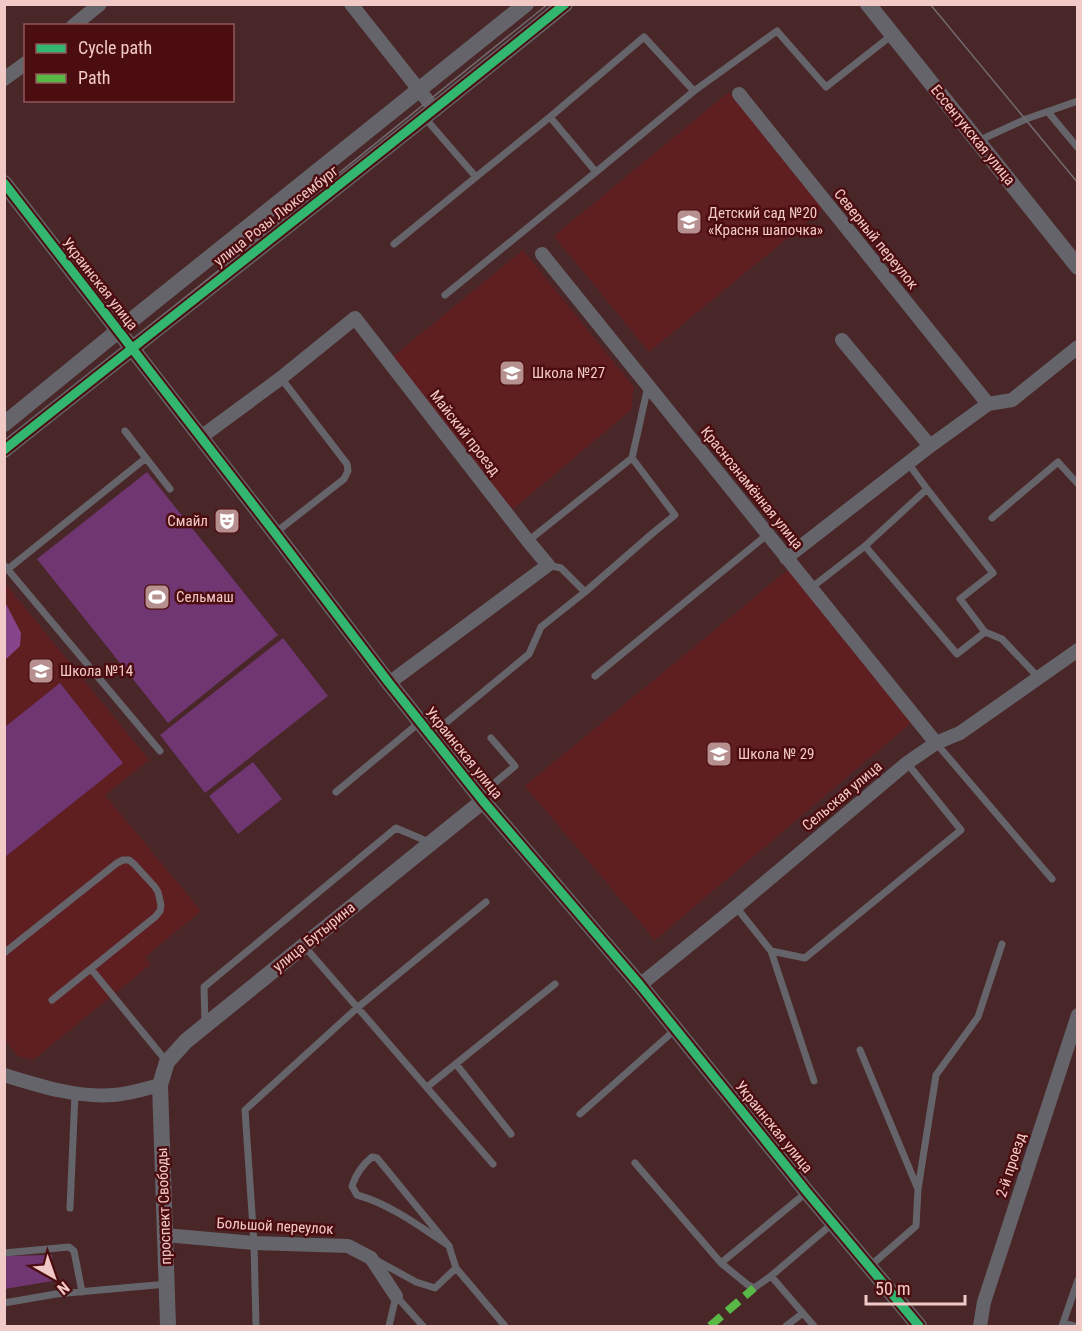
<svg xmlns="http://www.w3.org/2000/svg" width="1082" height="1331" font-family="'Roboto Condensed',sans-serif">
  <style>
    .built { fill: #5f1e20 }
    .green { fill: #6f3672 }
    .forest { fill: #87458b }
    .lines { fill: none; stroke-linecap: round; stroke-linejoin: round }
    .service { stroke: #65646b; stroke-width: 7 }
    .minor { stroke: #65646b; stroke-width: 14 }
    .tertiary { stroke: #65646b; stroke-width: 16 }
    .tram { stroke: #736a6f; stroke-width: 1.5 }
    .quiet { stroke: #58b947; stroke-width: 8; stroke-dasharray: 15 8; stroke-linecap: butt }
    .cycleway-casing { stroke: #4c0d11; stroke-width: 13 }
    .cycleway { stroke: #33b770; stroke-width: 9 }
    .labels { text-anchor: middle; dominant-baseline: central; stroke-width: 5; stroke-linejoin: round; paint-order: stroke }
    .street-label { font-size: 15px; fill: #f1c9c6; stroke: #4c0d11 }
    .poi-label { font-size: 15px; fill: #f1c9c6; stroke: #4c0d11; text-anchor: start }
  </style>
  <rect width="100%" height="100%" fill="#492728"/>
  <path class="built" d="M729 92 824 208 649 352 554 236Z
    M523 250 634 387 631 410 512 510 390 359Z
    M790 568 912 722 655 940 525 786Z
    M4 582 149 760 105 795 201 911 145 957 151 964 33 1060 18 1056 5 1040Z"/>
  <path class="green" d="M147 472 278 635 168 723 37 559Z
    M283 638 328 696 205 793 160 735Z
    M60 683 123 763 5 857V727Z
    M253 762 282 799 238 834 209 796Z
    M52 1255V1281L5 1289V1256Z"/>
  <path class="forest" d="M5 602 21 633 20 646 5 660Z"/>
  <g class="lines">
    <path class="service" d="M1048 112 1078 148
      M550 117 644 37 694 91
      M425 118 476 177 550 117 596 172 694 91 777 31 826 87 892 35
      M978 141 1026 119 1078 101
      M394 244 476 177
      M445 295 596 172
      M125 431 170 489
      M908 463 927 489
      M992 518 1058 462 1078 484
      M275 533 344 479 348 471 347 464 281 378
      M528 541 632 458
      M4 565 160 751
      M548 565 561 568 585 592
      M8 569 146 458
      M811 588 865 546
      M985 632 960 599 993 573 927 489 865 546 957 654 985 632 1002 639 1038 677
      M595 676 768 534
      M431 735 529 654 541 627 585 592 654 532 675 515 632 458 648 386
      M936 743 1052 879
      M336 792 420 722
      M479 796 515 766 491 738
      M736 907 771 951 805 958 961 830 907 763
      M305 947 493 1164
      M771 951 814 1081
      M4 953 117 863 123 860H129L134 864 155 887 158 892 161 905 160 911 155 917 52 1000
      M91 969 167 1062
      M205 1023 204 987 396 828 429 842
      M860 1050 917 1187
      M456 1064 511 1134
      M427 1087 555 984
      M580 1114 676 1029
      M635 1163 721 1263 807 1192
      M70 1208 75 1094
      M449 1246C421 1227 390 1204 357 1195L352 1186C356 1174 362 1165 372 1157L377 1158 449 1246 456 1268
      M4 1253 69 1247 74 1251 82 1292
      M376 1260 416 1282 435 1288 456 1268 505 1326
      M721 1263 748 1285 754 1288 771 1276 833 1223
      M869 1267 916 1226 918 1189 936 1075 978 1017 1002 944
      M771 1276 814 1326
      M396 1296 423 1326
      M4 1303 56 1294 167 1284
      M1063 1323 1074 1326
      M256 1326 254 1243 245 1110 357 1008 486 902
      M389 1326 396 1296
      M786 1326 803 1313
      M1062 1326 1078 1280"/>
    <path class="minor" d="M351 4 435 110
      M73 26 100 4
      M4 79 26 63
      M739 94 988 404
      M542 254 936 743
      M842 340 930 446
      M201 437 281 378 355 318 528 541 548 565 389 683
      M786 558 930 446 988 404 1012 400 1078 347
      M640 985 736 907 907 763 936 743 960 733 1078 650
      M4 1075C40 1086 77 1098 114 1095 130 1094 145 1089 160 1085
      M165 1235 254 1243 348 1246 371 1258 396 1296
      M980 1326 984 1302 1078 1015"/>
    <path class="tertiary" d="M868 4 1078 267
      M4 183 275 533 389 683 483 801 640 985 807 1192 919 1326
      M4 424 118 331 526 4
      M4 450C191 301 380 155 565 4
      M168 1326 160 1085 167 1062 186 1041 483 801"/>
    <path class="tram" d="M930 4 1078 183
      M4 444 548 4"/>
    <path class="quiet" d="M710 1326 754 1288"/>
    <g class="cycleway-casing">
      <path id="cycleway" d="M4 183 275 533 389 683 483 801 640 985 807 1192 919 1326
        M4 450C191 301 380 155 565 4"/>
    </g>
    <use href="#cycleway" class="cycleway"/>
  </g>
  <defs>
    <g id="school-square" transform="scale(1.35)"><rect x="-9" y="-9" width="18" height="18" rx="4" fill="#b6908f" stroke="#4c0d11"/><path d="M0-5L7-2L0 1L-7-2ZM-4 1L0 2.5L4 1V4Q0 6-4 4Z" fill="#fff"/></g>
    <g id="theatre-square" transform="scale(1.35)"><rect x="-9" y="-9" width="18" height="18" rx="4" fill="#b6908f" stroke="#4c0d11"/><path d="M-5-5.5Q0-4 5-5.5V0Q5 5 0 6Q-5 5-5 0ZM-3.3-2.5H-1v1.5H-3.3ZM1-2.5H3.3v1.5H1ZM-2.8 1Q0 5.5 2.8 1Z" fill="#fff"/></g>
    <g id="stadium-square" transform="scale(1.35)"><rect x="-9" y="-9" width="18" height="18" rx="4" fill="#b6908f" stroke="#4c0d11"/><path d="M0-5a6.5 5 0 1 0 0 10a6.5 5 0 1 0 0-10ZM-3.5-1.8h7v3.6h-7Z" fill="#fff"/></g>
  </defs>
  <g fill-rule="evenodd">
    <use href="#school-square" x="689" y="222"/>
    <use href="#school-square" x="512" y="373"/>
    <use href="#theatre-square" x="227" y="521"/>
    <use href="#stadium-square" x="157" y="597"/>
    <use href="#school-square" x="41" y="671"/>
    <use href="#school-square" x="719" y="754"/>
  </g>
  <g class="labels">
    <g class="street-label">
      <text transform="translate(973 135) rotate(51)">Ессентукская улица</text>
      <text transform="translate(276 216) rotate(-38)">улица Розы Люксембург</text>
      <text transform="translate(876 239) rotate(51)">Северный переулок</text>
      <text transform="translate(100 284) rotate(52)">Украинская улица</text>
      <text transform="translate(465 433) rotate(52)">Майский проезд</text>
      <text transform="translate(752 488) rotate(51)">Краснознамённая улица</text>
      <text transform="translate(464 753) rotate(51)">Украинская улица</text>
      <text transform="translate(842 796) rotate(-40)">Сельская улица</text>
      <text transform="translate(314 937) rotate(-39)">улица Бутырина</text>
      <text transform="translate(774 1127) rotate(51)">Украинская улица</text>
      <text transform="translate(1011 1165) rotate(-72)">2-й проезд</text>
      <text transform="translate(164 1206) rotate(-92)">проспект Свободы</text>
      <text transform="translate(275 1226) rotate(3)">Большой переулок</text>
    </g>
    <g class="poi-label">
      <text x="708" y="213">Детский сад №20<tspan x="708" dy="17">«Красня шапочка»</tspan></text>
      <text x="532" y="373">Школа №27</text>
      <text x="208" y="521" text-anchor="end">Смайл</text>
      <text x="176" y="597">Сельмаш</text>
      <text x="60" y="671">Школа №14</text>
      <text x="738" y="754">Школа № 29</text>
    </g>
  </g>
  <rect width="1082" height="1331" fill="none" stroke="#f1c9c6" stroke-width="12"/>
  <rect x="24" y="24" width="210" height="78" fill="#4c0d11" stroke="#8e5859" stroke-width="1.5"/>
  <rect x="36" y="44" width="30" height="9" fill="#33b770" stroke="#8e5859" stroke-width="1.5"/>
  <text x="78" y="54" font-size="18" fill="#f1c9c6">Cycle path</text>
  <rect x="36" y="74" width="30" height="9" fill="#58b947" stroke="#8e5859" stroke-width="1.5"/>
  <text x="78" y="84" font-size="18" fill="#f1c9c6">Path</text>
  <g transform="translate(54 1277) rotate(140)" stroke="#4c0d11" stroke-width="4.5" paint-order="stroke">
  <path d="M0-4.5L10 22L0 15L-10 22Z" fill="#f1c9c6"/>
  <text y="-9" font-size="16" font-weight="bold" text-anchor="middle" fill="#f1c9c6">N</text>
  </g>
  <path d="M866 1295v9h99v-9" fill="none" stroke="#f1c9c6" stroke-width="3"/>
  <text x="875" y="1295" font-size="18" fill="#f1c9c6" stroke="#4c0d11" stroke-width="4.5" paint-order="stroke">50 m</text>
</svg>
